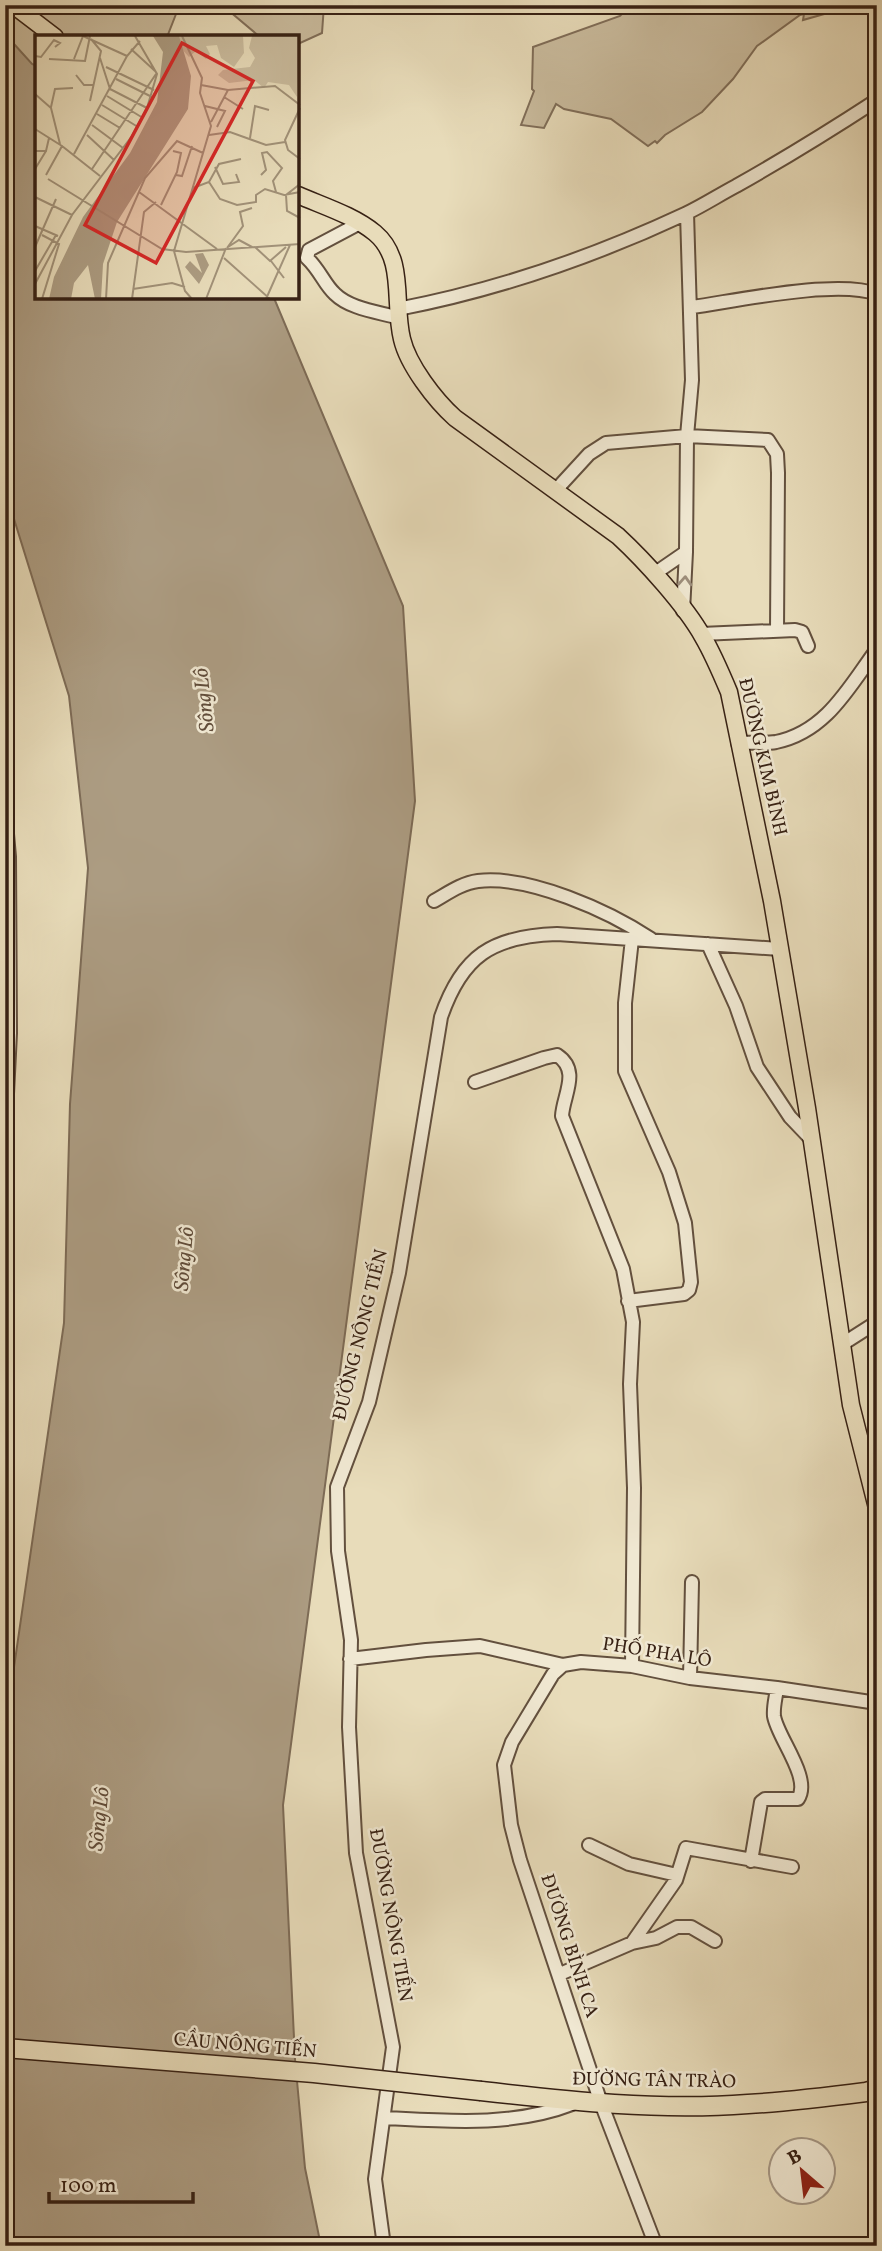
<svg xmlns="http://www.w3.org/2000/svg" width="882" height="2251" font-family="Vollkorn,serif">
  <style>
    .green { fill: #cabc9e; stroke: #806e59; stroke-width: 2 }
    .water { fill: #ac9c82; stroke: #7d6b56; stroke-width: 2 }
    .lines { fill: none; stroke-linecap: round; stroke-linejoin: round }
    .minor-casing { stroke: #63503e; stroke-width: 16 }
    .major-casing { stroke: #372114; stroke-width: 19 }
    .highway-casing { stroke: #372114; stroke-width: 21 }
    .minor { stroke: #f0e8d2; stroke-width: 12 }
    .major { stroke: #e8dcba; stroke-width: 16 }
    .highway { stroke: #e8dcba; stroke-width: 18 }
    .highway-bridge-casing { stroke: #372114; stroke-width: 21; stroke-linecap: butt }
    .highway-bridge { stroke: #e8dcba; stroke-width: 18 }
    .oneway { stroke: #9d8e7c }
    .labels { text-anchor: middle; dominant-baseline: central; stroke-width: 5; stroke-linejoin: round; paint-order: stroke }
    .street-label { font-size: 19px; fill: #372114; stroke: #f0e8d2 }
    .water-label { font-size: 21px; font-style: italic; fill: #604c3a; stroke: #f0e8d2 }
    .inset-road { fill: none; stroke: #a19178; stroke-width: 2 }
    .view { fill: #d62828; fill-opacity: 0.15; stroke: #d62828; stroke-width: 3.5 }
    .inset-edge { fill: none; stroke: #372114; stroke-width: 3.5 }
  </style>
  <rect width="100%" height="100%" fill="#e8dcba"/>
  <filter id="stains"><feTurbulence type="fractalNoise" baseFrequency=".00286" numOctaves="4"/><feColorMatrix values="0 0 0 0 .2 0 0 0 0 .09 0 0 0 0 .02 0 0 0 .5 -.17"/></filter>
  <radialGradient id="worn" r=".72"><stop offset=".6" stop-color="#630" stop-opacity="0"/><stop offset="1" stop-color="#630" stop-opacity=".3"/></radialGradient>
  <path class="green" d="M5 5H195L178 9 167 37H37V70L5 54Z
    M222 5H324L322 33 298 44V37H260Z
    M631 5H856L803 20 804 14 800 15 757 46 733 79 702 112 665 135 657 143 655 141 648 146 611 119 564 109 556 104 544 128 521 125 534 91 532 89 533 47 620 16Z"/>
  <path class="water" d="M5 34 32 64 37 66V298H274L403 606 415 801 283 1805 295 2059 305 2168 321 2246H5V1729L64 1323 70 1104 88 868 69 696 5 490Z"/>
  <g class="lines">
    <g class="minor-casing">
      <path id="minor" d="M360 223 309 250 307 258C320 270 324 284 335 294 350 309 379 312 399 318
        M692 307C736 301 837 279 877 294
        M398 309C497 290 593 257 685 214 702 206 719 195 736 186 784 159 831 130 877 100
        M555 491 589 454 606 443 687 436 768 440 777 454 778 473 777 631
        M654 574 686 552
        M683 611 686 552 687 436 692 380 687 213
        M701 634 795 630 802 632 808 646
        M738 743C750 742 764 744 776 742 826 732 849 687 877 649
        M5 811 9 857 10 1033 5 1134
        M434 901C448 893 462 883 478 881 529 875 609 911 651 939
        M708 944 736 1006 757 1067 790 1117 811 1139
        M475 1082 544 1058 557 1055C581 1071 563 1095 562 1116L623 1269 633 1322 630 1384 634 1488 632 1666
        M628 1301 684 1294 689 1290 691 1282 685 1223 669 1172 625 1071V1003L632 939
        M841 1345 877 1322
        M350 1659 426 1650 480 1646 563 1665 581 1662 632 1666 690 1678 777 1688 877 1703
        M563 1665 553 1674 512 1742 504 1765 511 1825 520 1860 601 2103 656 2246
        M690 1678 692 1582
        M589 1845 629 1864 677 1875
        M751 1861 761 1802 765 1799H798C812 1778 777 1737 774 1716 773 1707 776 1697 777 1688
        M632 1943 676 1880 686 1848 792 1867
        M560 1974 632 1943 656 1938 677 1927H691L715 1941
        M385 2118C446 2121 513 2127 572 2104
        M384 2246 375 2179 393 2047 356 1853 349 1727 351 1640 338 1551 337 1487 369 1402 399 1273 441 1017C462 956 492 936 557 934L780 949"/>
    </g>
    <g class="major-casing">
      <path id="major" d="M13 5 55 37
        M298 195C323 206 353 215 375 233 406 259 393 303 402 339 408 365 435 400 455 418L618 536C645 561 685 605 703 637 713 654 721 673 729 692L772 901 807 1108 851 1405 877 1508"/>
    </g>
    <g class="highway-casing">
      <path id="highway" d="M481 2091C569 2101 659 2111 748 2104 787 2102 827 2097 866 2092L877 2089"/>
    </g>
    <use href="#minor" class="minor"/>
    <use href="#major" class="major"/>
    <use href="#highway" class="highway"/>
    <g class="highway-bridge-casing">
      <path id="highway-bridge" d="M5 2048 314 2073 481 2091"/>
    </g>
    <use href="#highway-bridge" class="highway-bridge"/>
  </g>
  <defs><path id="oneway-chevron" d="M-2-3.5L2.5 0L-2 3.5" fill="none" stroke-width="1.6" stroke-linecap="round" stroke-linejoin="round" transform="scale(1.75)"/></defs>
  <use class="oneway" href="#oneway-chevron" transform="translate(685 581) rotate(-87)"/>
  <g class="labels">
    <g class="street-label">
      <text transform="translate(762 757) rotate(77)">ĐƯỜNG KIM BÌNH</text>
      <text transform="translate(361 1335) rotate(-76)">ĐƯỜNG NÔNG TIẾN</text>
      <text transform="translate(657 1653) rotate(9)">PHỐ PHA LÔ</text>
      <text transform="translate(390 1915) rotate(80)">ĐƯỜNG NÔNG TIẾN</text>
      <text transform="translate(569 1946) rotate(72)">ĐƯỜNG BÌNH CA</text>
      <text transform="translate(245 2046) rotate(5)">CẦU NÔNG TIẾN</text>
      <text transform="translate(654 2081) rotate(1)">ĐƯỜNG TÂN TRÀO</text>
    </g>
    <g class="water-label">
      <text transform="translate(205 700) rotate(-96)">Sông Lô</text>
      <text transform="translate(185 1259) rotate(-85)">Sông Lô</text>
      <text transform="translate(100 1819) rotate(-84)">Sông Lô</text>
    </g>
  </g>
  <g transform="translate(35 35)">
    <rect width="264" height="264" fill="#e8dcba"/>
    <path d="M143 1H208L209 18 199 32 186 23 182 10 171 11 175 19 171 24 161 16 154 22 145 12ZM217 1H264L262 62 254 50 233 47 229 53 219 45 194 48 183 40 188 35 215 32 220 23 214 13Z" fill="#cabc9e"/>
    <path d="M118 1H144L156 41 153 74 82 187 68 229 66 264H60L53 230 39 248 36 264H14L19 242 48 182 95 118 122 67 128 17ZM168 218 174 230 164 249 150 232 155 226 167 238 160 219Z" fill="#ac9c82"/>
    <path class="inset-road" d="M48 1 92 21M96 14 120 36M0 21 6 22 19 5 25 8 20 12M65 23 75 54 112 73M14 24 50 26 55 1M39 24 48 1M71 32 119 55M41 40 49 50H59M81 44 117 62M166 50 193 55 240 51 265 70M0 59 16 73 25 109M72 61 108 83M189 62 208 74M55 66 66 16 56 4M67 70 103 92M170 71 190 76 182 92M16 72 20 54 38 53M265 73 250 105 253 115 265 124M62 79 85 93M176 87 193 55M57 90 88 113M0 94 27 111 11 140M52 100 79 125M174 100 195 97 231 110 250 107M215 103 220 71 234 75M27 111 65 141M0 116H11L14 103M39 119 92 21 105 6M180 132 188 149 204 147 201 139M0 134 11 116M57 134 121 39M141 140 147 141 157 111M226 140 231 135 227 118 232 117 247 133 238 146 241 157M13 144 127 214 151 217 265 209M174 147 185 164 202 170 221 167V160L230 154 249 160 265 157M265 149 251 160 252 176 265 183M158 153 174 147 184 129 206 124M104 157 182 214M0 162 37 180M126 170 142 137 146 118 138 116M0 191 23 201M7 200 24 209 7 264M0 212 21 164M193 212 204 205 217 212M220 212 235 226 251 212M192 213 208 191 205 177 217 173M139 216 150 256 157 264M139 216 176 91 165 58 167 43 147 1M189 223 235 264M236 226 249 243M0 236 21 200M0 249 37 180 97 101 112 73 122 39 100 1M98 254 137 248 150 252M71 264 73 228 110 143 142 106 168 118M97 264 109 177 121 167M171 264 191 213M231 264 255 210"/>
    <path class="view" d="M147 8 218 46 121 228 50 190Z"/>
    <rect width="264" height="264" class="inset-edge"/>
  </g>
  <rect width="882" height="2251" fill="none" stroke="#e8dcba" stroke-width="28"/>
  <rect x="7" y="7" width="868" height="2237" fill="none" stroke="#372114" stroke-width="3.5"/>
  <rect x="14" y="14" width="854" height="2223" fill="none" stroke="#372114" stroke-width="2"/>
  <g transform="translate(802 2171) rotate(332)"><circle r="33" fill="#f0e8d2" stroke="#a69886" stroke-width="2"/>
  <path d="M0-5L12 26L0 18L-12 26Z" fill="#8f2418"/>
  <text y="-10" font-size="19" font-weight="bold" text-anchor="middle" fill="#372114">B</text>
  </g>
  <path d="M49 2192v10h144v-10" fill="none" stroke="#372114" stroke-width="3.5"/>
  <text x="60" y="2192" font-size="21" fill="#372114" stroke="#f0e8d2" stroke-width="5" paint-order="stroke">100 m</text>
  <rect width="100%" height="100%" filter="url(#stains)"/>
  <rect width="100%" height="100%" fill="url(#worn)"/>
</svg>
